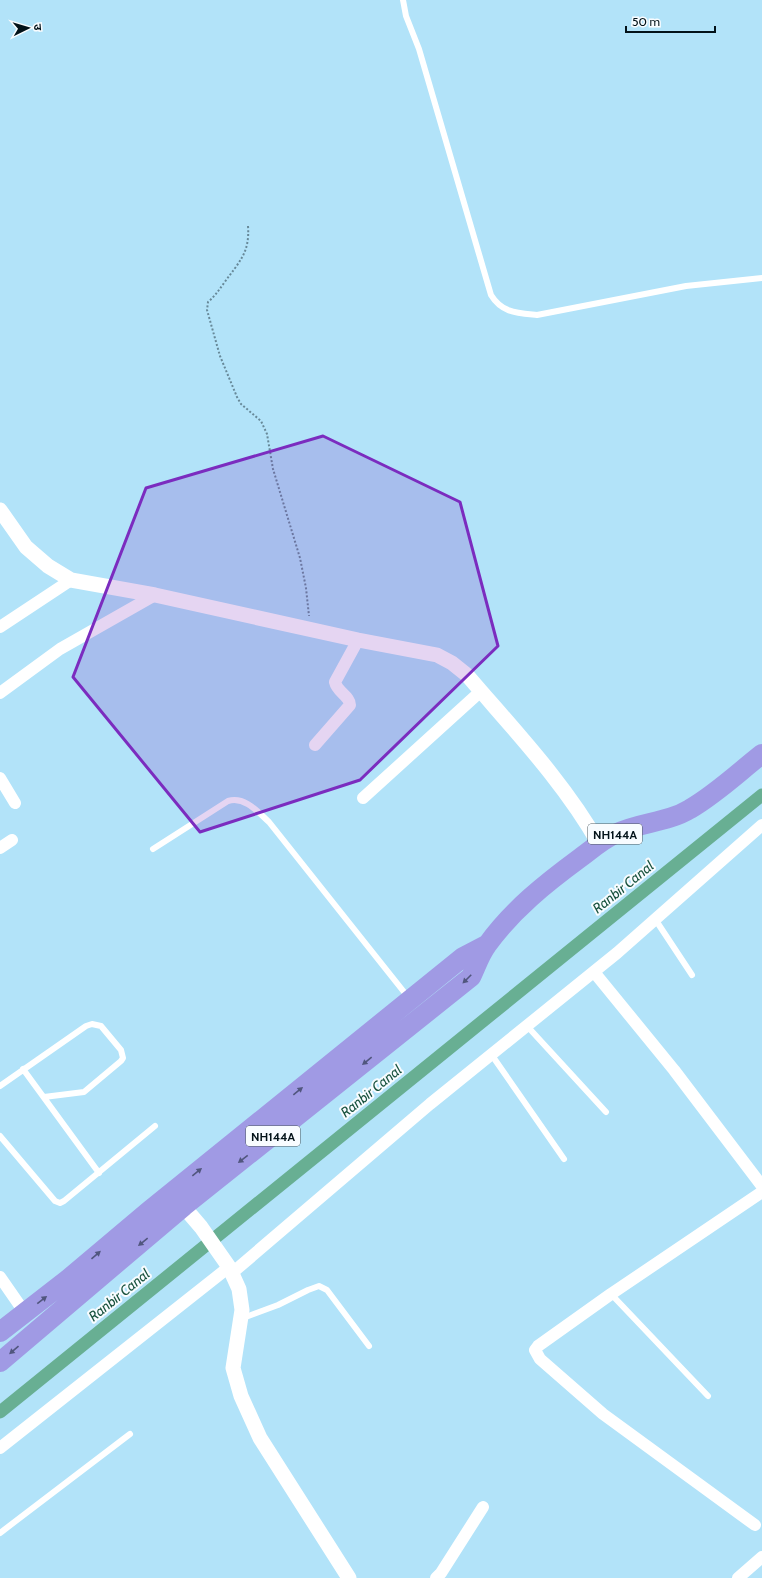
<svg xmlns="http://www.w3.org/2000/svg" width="762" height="1578" font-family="Cabin,'Noto Sans Devanagari',sans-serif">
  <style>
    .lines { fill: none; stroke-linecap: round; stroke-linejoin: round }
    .canal { stroke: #68af93; stroke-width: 13 }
    .path { stroke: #678999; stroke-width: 2; stroke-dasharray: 2 2; stroke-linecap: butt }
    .service { stroke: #fff; stroke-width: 6 }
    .minor { stroke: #fff; stroke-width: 12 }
    .tertiary { stroke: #fff; stroke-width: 15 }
    .trunk { stroke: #a09ae4; stroke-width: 20 }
    .oneway { fill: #51567e }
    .marked { fill: #7b2cbf; fill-opacity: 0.2; stroke: #7b2cbf; stroke-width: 3; stroke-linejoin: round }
    .labels { text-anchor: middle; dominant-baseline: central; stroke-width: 4; stroke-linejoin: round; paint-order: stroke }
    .shield { fill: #f8fcff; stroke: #4c585e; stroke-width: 1 }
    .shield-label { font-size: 12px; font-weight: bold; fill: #021219 }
    .water-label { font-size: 14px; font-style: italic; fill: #18523e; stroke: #f8fcff }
  </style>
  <rect width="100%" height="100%" fill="#b2e3f9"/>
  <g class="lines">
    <path class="canal" d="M0 1412 762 795"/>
    <path class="path" d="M248 226C250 253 239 262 224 283 219 290 215 296 208 302L207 310 220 356 237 397 241 404 261 421 267 434 273 469 300 558 306 588 309 616"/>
    <path class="service" d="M403 0 406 16 419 49 491 295C502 313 517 313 537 315L686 286 762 278
      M153 849 228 801C245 796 258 812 269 822L408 997
      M655 919 692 975
      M527 1026 606 1112
      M491 1054 564 1159
      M23 1069 99 1173
      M0 1086 86 1026 92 1024 101 1026 121 1050 123 1058 121 1061 84 1092 44 1097
      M0 1136 55 1201 60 1203 64 1201 155 1126
      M611 1294 708 1396
      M243 1318 278 1305 308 1290 319 1286 327 1290 369 1346
      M0 1533 130 1434"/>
    <path class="minor" d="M0 627 71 580
      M0 693 60 649 155 595
      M315 745 350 705C350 696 337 692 335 682L358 640
      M0 778 15 803
      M363 798 481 691
      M0 848 12 840
      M594 972 674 1070 762 1186
      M232 1273 430 1104 617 953 762 825
      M0 1277 25 1313
      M0 1448 229 1267
      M755 1525 603 1414 540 1359 535 1350 538 1346 611 1294 762 1192
      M436 1578 441 1573 483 1507
      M738 1578 762 1557"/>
    <path class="tertiary" d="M0 510 26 547 48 566 71 580 155 595 358 640 437 655 452 663 467 675C513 729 564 782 599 844
      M177 1199 201 1227 229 1267 239 1289 242 1310 233 1368 241 1396 260 1438 349 1578"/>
    <path class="trunk" d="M0 1332 67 1280 149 1211 463 957 486 945
      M0 1362 184 1206 471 977C476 967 480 954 487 945 512 910 546 883 580 858 591 850 602 840 615 834 639 822 667 823 690 809 716 794 739 772 762 754"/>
  </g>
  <defs><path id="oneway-solid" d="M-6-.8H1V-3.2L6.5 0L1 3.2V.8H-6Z"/></defs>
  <g class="oneway">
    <use href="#oneway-solid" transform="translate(467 979) rotate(135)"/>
    <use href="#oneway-solid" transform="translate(367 1061) rotate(141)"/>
    <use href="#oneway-solid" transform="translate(298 1091) rotate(-39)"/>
    <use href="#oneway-solid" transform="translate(243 1159) rotate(142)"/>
    <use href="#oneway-solid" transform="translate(197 1172) rotate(-39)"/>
    <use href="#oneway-solid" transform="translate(143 1242) rotate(141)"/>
    <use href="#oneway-solid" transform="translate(96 1255) rotate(-41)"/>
    <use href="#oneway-solid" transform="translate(42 1300) rotate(-38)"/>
    <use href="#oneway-solid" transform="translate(14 1350) rotate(139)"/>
  </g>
  <path class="marked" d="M323 436 460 502 498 646 360 780 200 832 73 677 146 488Z"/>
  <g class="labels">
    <g class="shield">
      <rect x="588" y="824" width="54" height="20" rx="3"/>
      <rect x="246" y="1126" width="54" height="20" rx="3"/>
    </g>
    <g class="shield-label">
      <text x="615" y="834">NH144A</text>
      <text x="273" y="1136">NH144A</text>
    </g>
    <g class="water-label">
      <text transform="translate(623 887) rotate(-39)">Ranbir Canal</text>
      <text transform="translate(371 1091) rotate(-39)">Ranbir Canal</text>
      <text transform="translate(119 1295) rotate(-39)">Ranbir Canal</text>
    </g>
  </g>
  <g transform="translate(28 28) rotate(85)" stroke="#f8fcff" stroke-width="3" paint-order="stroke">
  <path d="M0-3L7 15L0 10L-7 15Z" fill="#021219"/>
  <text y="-6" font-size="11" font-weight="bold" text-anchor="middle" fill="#021219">उ</text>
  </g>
  <path d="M626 26v6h89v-6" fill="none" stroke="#021219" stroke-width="2"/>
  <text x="632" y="26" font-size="12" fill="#021219" stroke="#f8fcff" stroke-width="3" paint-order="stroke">50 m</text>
</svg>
